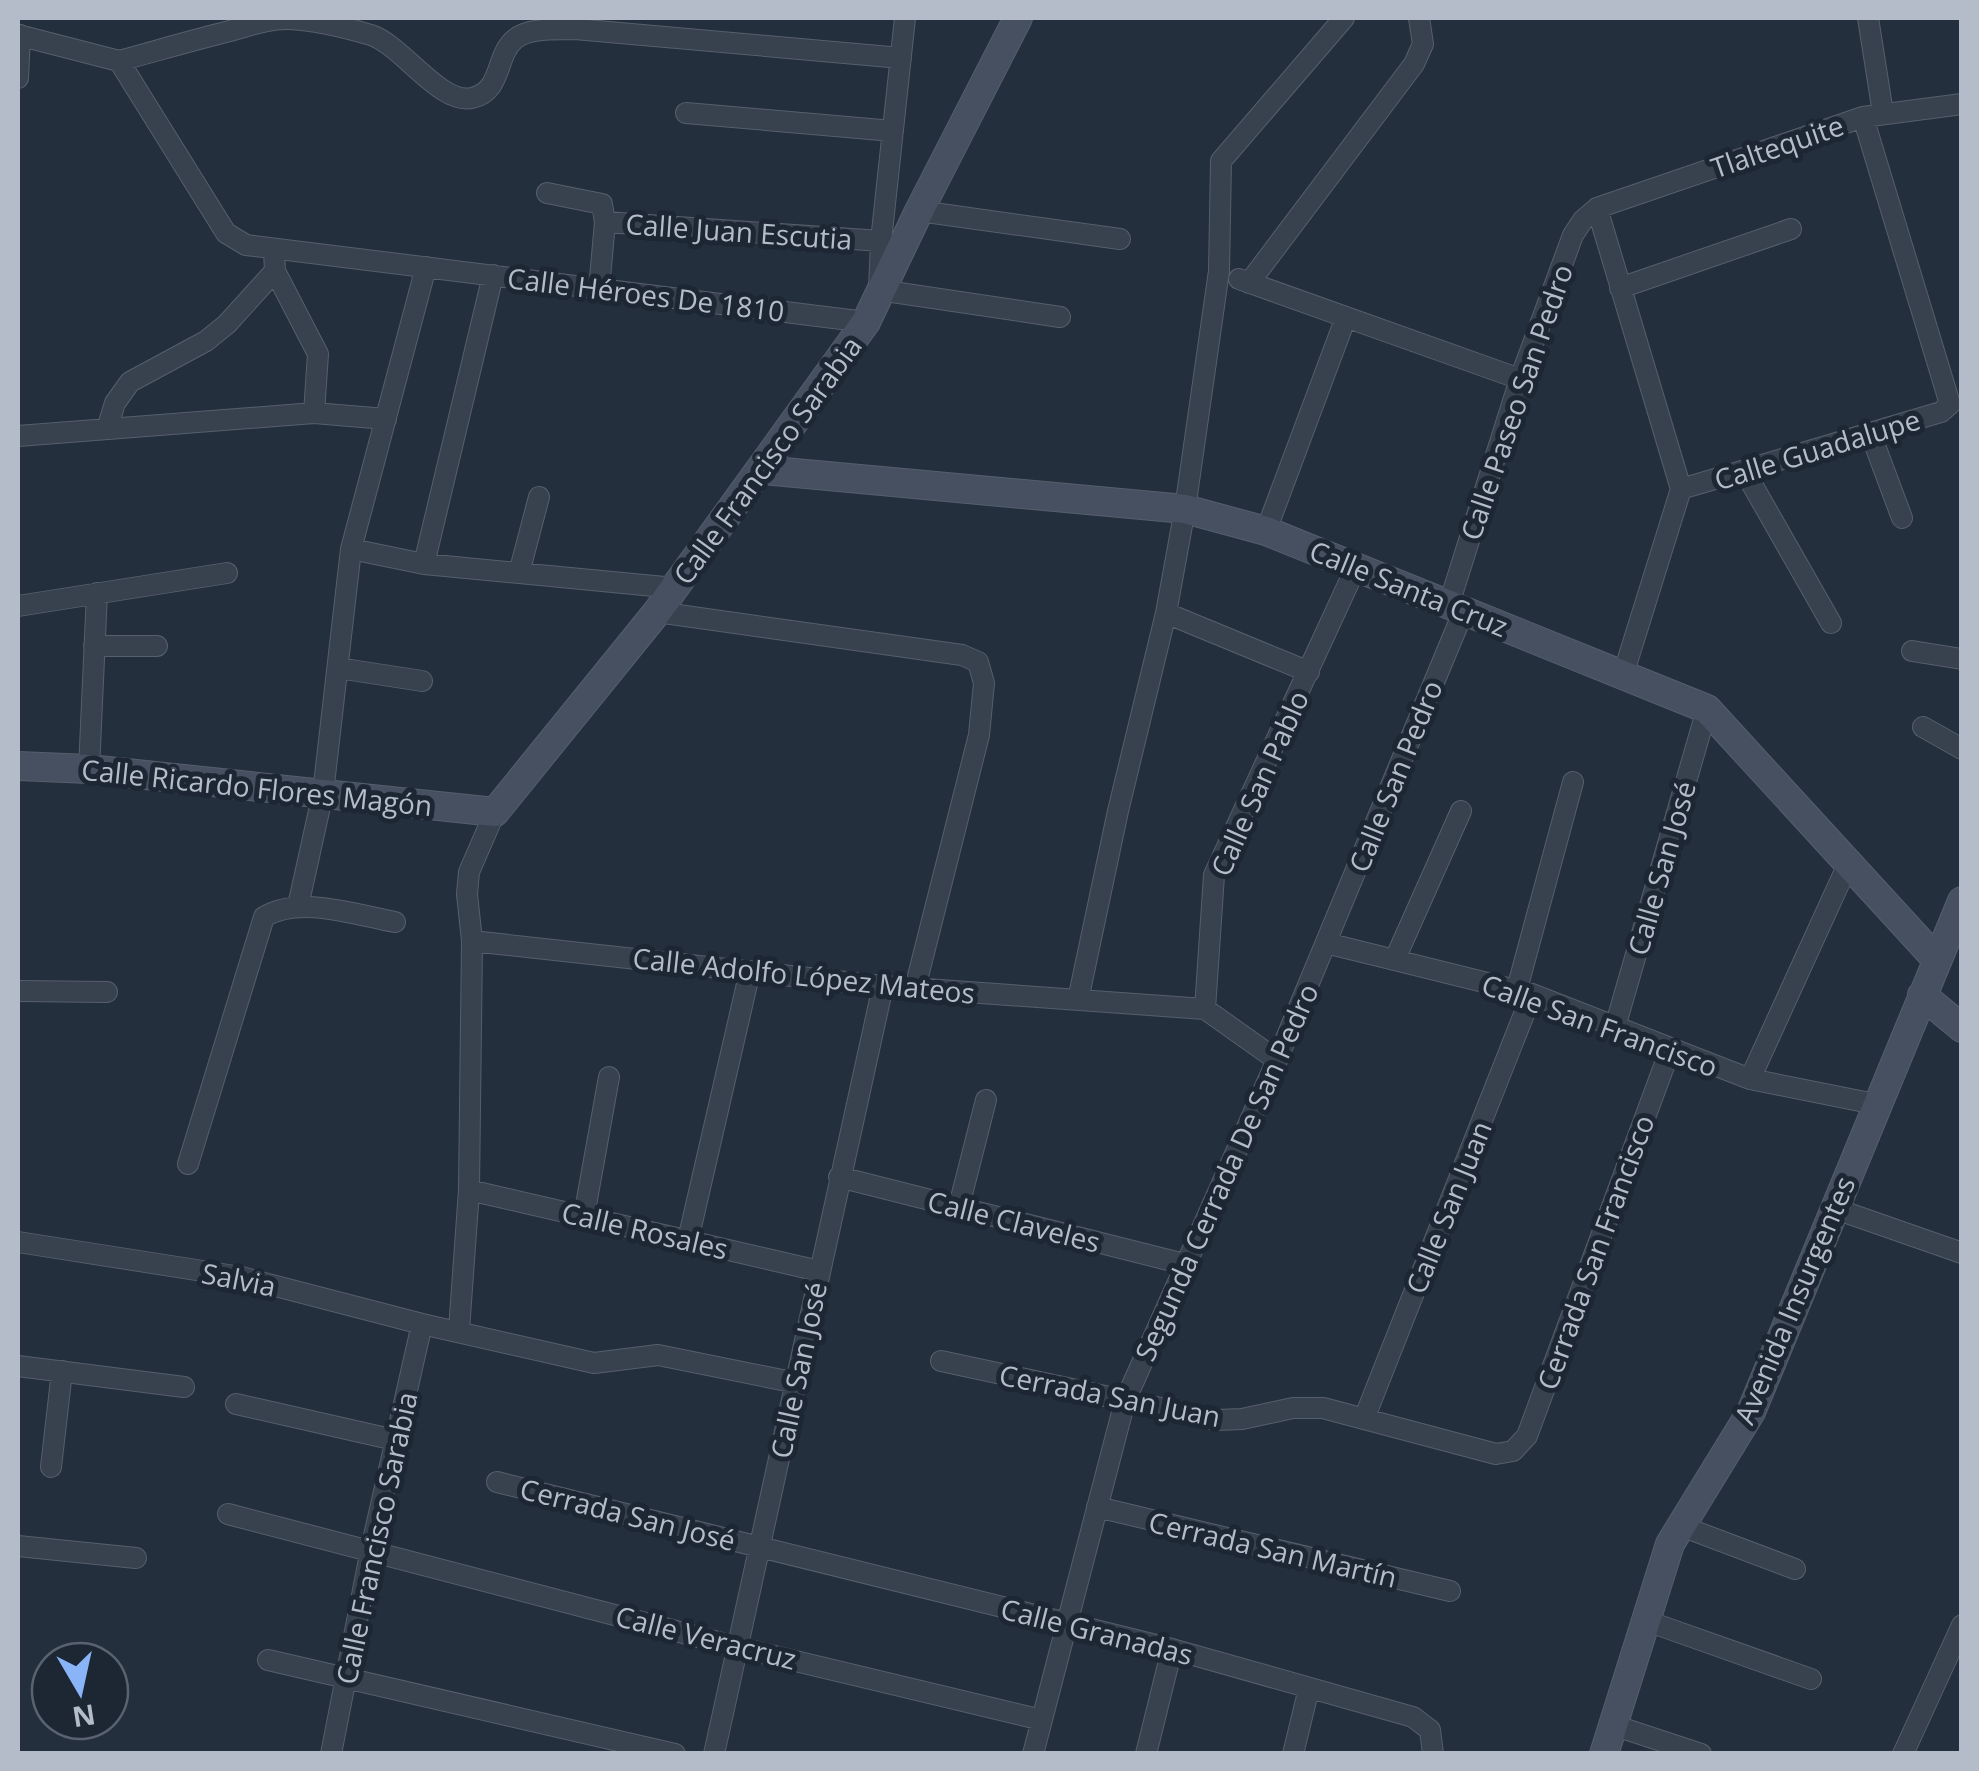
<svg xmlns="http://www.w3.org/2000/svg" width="1979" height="1771" font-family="'Open Sans',sans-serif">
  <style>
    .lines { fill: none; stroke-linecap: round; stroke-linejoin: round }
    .street-casing { stroke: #565f6c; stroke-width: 22 }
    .secondary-casing { stroke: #565f6c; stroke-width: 30 }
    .street { stroke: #38414e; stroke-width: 20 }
    .secondary { stroke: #465061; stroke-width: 28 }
    .labels { text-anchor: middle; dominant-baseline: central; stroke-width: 10; stroke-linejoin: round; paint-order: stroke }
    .street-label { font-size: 28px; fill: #b4bcc9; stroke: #1d2633 }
  </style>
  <rect width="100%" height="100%" fill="#242f3e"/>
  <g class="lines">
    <g class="street-casing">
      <path id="street" d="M905 18 881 241 879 290 1060 317
        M1868 18 1883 113
        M18 35 119 61 226 233 246 245 866 322
        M119 61C156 51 193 40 230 31 249 26 269 18 289 19 314 20 347 28 371 35 402 45 440 105 472 98 503 91 495 55 515 39 530 27 557 30 575 29L901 58
        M18 78 20 35
        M686 113 893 131
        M547 193 602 204 605 222 599 289
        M1597 208 1681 489 1623 675
        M919 211 1120 239
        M605 222 881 241
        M1239 279 1520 379
        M1249 283 1414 64 1423 44 1419 18
        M1620 288 1791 229
        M314 413 386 419
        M107 429 115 403 130 382 206 341 227 324 275 271
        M1871 435 1902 518
        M18 436 314 413 318 354 275 271 274 251
        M1745 472 1831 623
        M1681 489 1941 412 1950 404 1863 117
        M1266 531 1346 317
        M351 549 424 564 675 588
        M424 564 493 275
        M519 573 539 497
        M1449 604 1520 379 1573 235 1583 220 1597 208 1863 117 1962 104
        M18 606 227 573
        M657 612 962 655 978 662 984 683 979 735 915 988
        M1166 613 1309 672
        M94 646H157
        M1912 651 1962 659
        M338 668 422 681
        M1923 727 1962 749
        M89 769 97 593
        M298 906 323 793 351 549 426 267
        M472 941 883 986 1205 1009
        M1326 943 1532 994 1750 1079 1875 1104
        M1395 959 1461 811
        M1517 989 1573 782
        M18 991 107 992
        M1078 1000 1118 811 1166 613 1185 509 1219 271 1221 161 1344 18
        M1205 1009 1214 875 1356 567
        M1205 1009 1277 1060
        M1615 1027 1707 709
        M1750 1079 1849 862
        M188 1164 264 917C300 895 355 915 395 922
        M839 1177 1188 1265
        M469 1190 819 1271
        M959 1206 986 1100
        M1833 1208 1962 1253
        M584 1216 609 1077
        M688 1240 750 971
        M18 1242 241 1277 422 1324 594 1363 658 1355 797 1383
        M459 1330 469 1190 472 941 467 894 469 872 495 812
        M941 1361 1217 1420 1242 1419 1293 1408H1323L1496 1454 1513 1451 1527 1436 1670 1050
        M18 1366 184 1387
        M236 1404 395 1440
        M1364 1419 1532 994
        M51 1467 62 1371
        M497 1482 1172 1649 1413 1717 1430 1730 1433 1754
        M1097 1507 1450 1591
        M228 1514 737 1647 1042 1720
        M1681 1526 1795 1569
        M18 1546 136 1558
        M1647 1621 1811 1679
        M268 1660 675 1754
        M1613 1725 1701 1754
        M331 1754 371 1549 422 1324
        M714 1754 883 986
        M1033 1754 1125 1401 1277 1060 1464 610
        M1146 1754 1172 1649
        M1293 1754 1309 1688
        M1903 1754 1962 1625"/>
    </g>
    <g class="secondary-casing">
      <path id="secondary" d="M762 470 1185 509 1266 531 1707 709 1937 960
        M18 766 89 769 495 812 657 612 866 322 919 211 1018 18
        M1922 995 1962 1028
        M1604 1754 1670 1544 1751 1412 1962 901"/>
    </g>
    <use href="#street" class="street"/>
    <use href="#secondary" class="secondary"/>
  </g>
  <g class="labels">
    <g class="street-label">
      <text transform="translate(1777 146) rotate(-19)">Tlaltequite</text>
      <text transform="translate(739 231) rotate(4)">Calle Juan Escutia</text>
      <text transform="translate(646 294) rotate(7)">Calle Héroes De 1810</text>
      <text transform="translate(1516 402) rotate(-71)">Calle Paseo San Pedro</text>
      <text transform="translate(1817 449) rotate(-17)">Calle Guadalupe</text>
      <text transform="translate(767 460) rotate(-54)">Calle Francisco Sarabia</text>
      <text transform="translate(1409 588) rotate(22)">Calle Santa Cruz</text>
      <text transform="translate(1395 776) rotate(-68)">Calle San Pedro</text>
      <text transform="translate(1259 783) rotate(-66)">Calle San Pablo</text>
      <text transform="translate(257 787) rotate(6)">Calle Ricardo Flores Magón</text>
      <text transform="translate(1661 868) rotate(-74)">Calle San José</text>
      <text transform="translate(804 975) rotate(6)">Calle Adolfo López Mateos</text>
      <text transform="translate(1600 1025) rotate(20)">Calle San Francisco</text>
      <text transform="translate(1226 1172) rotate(-66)">Segunda Cerrada De San Pedro</text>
      <text transform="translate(1448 1207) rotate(-68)">Calle San Juan</text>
      <text transform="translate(1014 1221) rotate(14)">Calle Claveles</text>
      <text transform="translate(645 1230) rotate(13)">Calle Rosales</text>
      <text transform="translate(1595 1252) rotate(-70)">Cerrada San Francisco</text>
      <text transform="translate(239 1279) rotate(11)">Salvia</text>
      <text transform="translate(1794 1300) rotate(-67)">Avenida Insurgentes</text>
      <text transform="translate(798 1370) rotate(-78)">Calle San José</text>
      <text transform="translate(1110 1395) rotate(11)">Cerrada San Juan</text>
      <text transform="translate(628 1514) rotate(14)">Cerrada San José</text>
      <text transform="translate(376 1538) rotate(-78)">Calle Francisco Sarabia</text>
      <text transform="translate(1273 1549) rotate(13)">Cerrada San Martín</text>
      <text transform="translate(1097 1631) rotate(14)">Calle Granadas</text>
      <text transform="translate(706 1637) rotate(14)">Calle Veracruz</text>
    </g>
  </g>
  <rect width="1979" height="1771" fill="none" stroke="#b4bcc9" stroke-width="40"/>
  <g transform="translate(80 1691) rotate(171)"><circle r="48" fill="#1d2633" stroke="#59626f" stroke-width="2.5"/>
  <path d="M0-8L18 38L0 25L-18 38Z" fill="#8ab4f8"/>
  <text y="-15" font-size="28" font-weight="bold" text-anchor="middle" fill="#b4bcc9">N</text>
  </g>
</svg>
